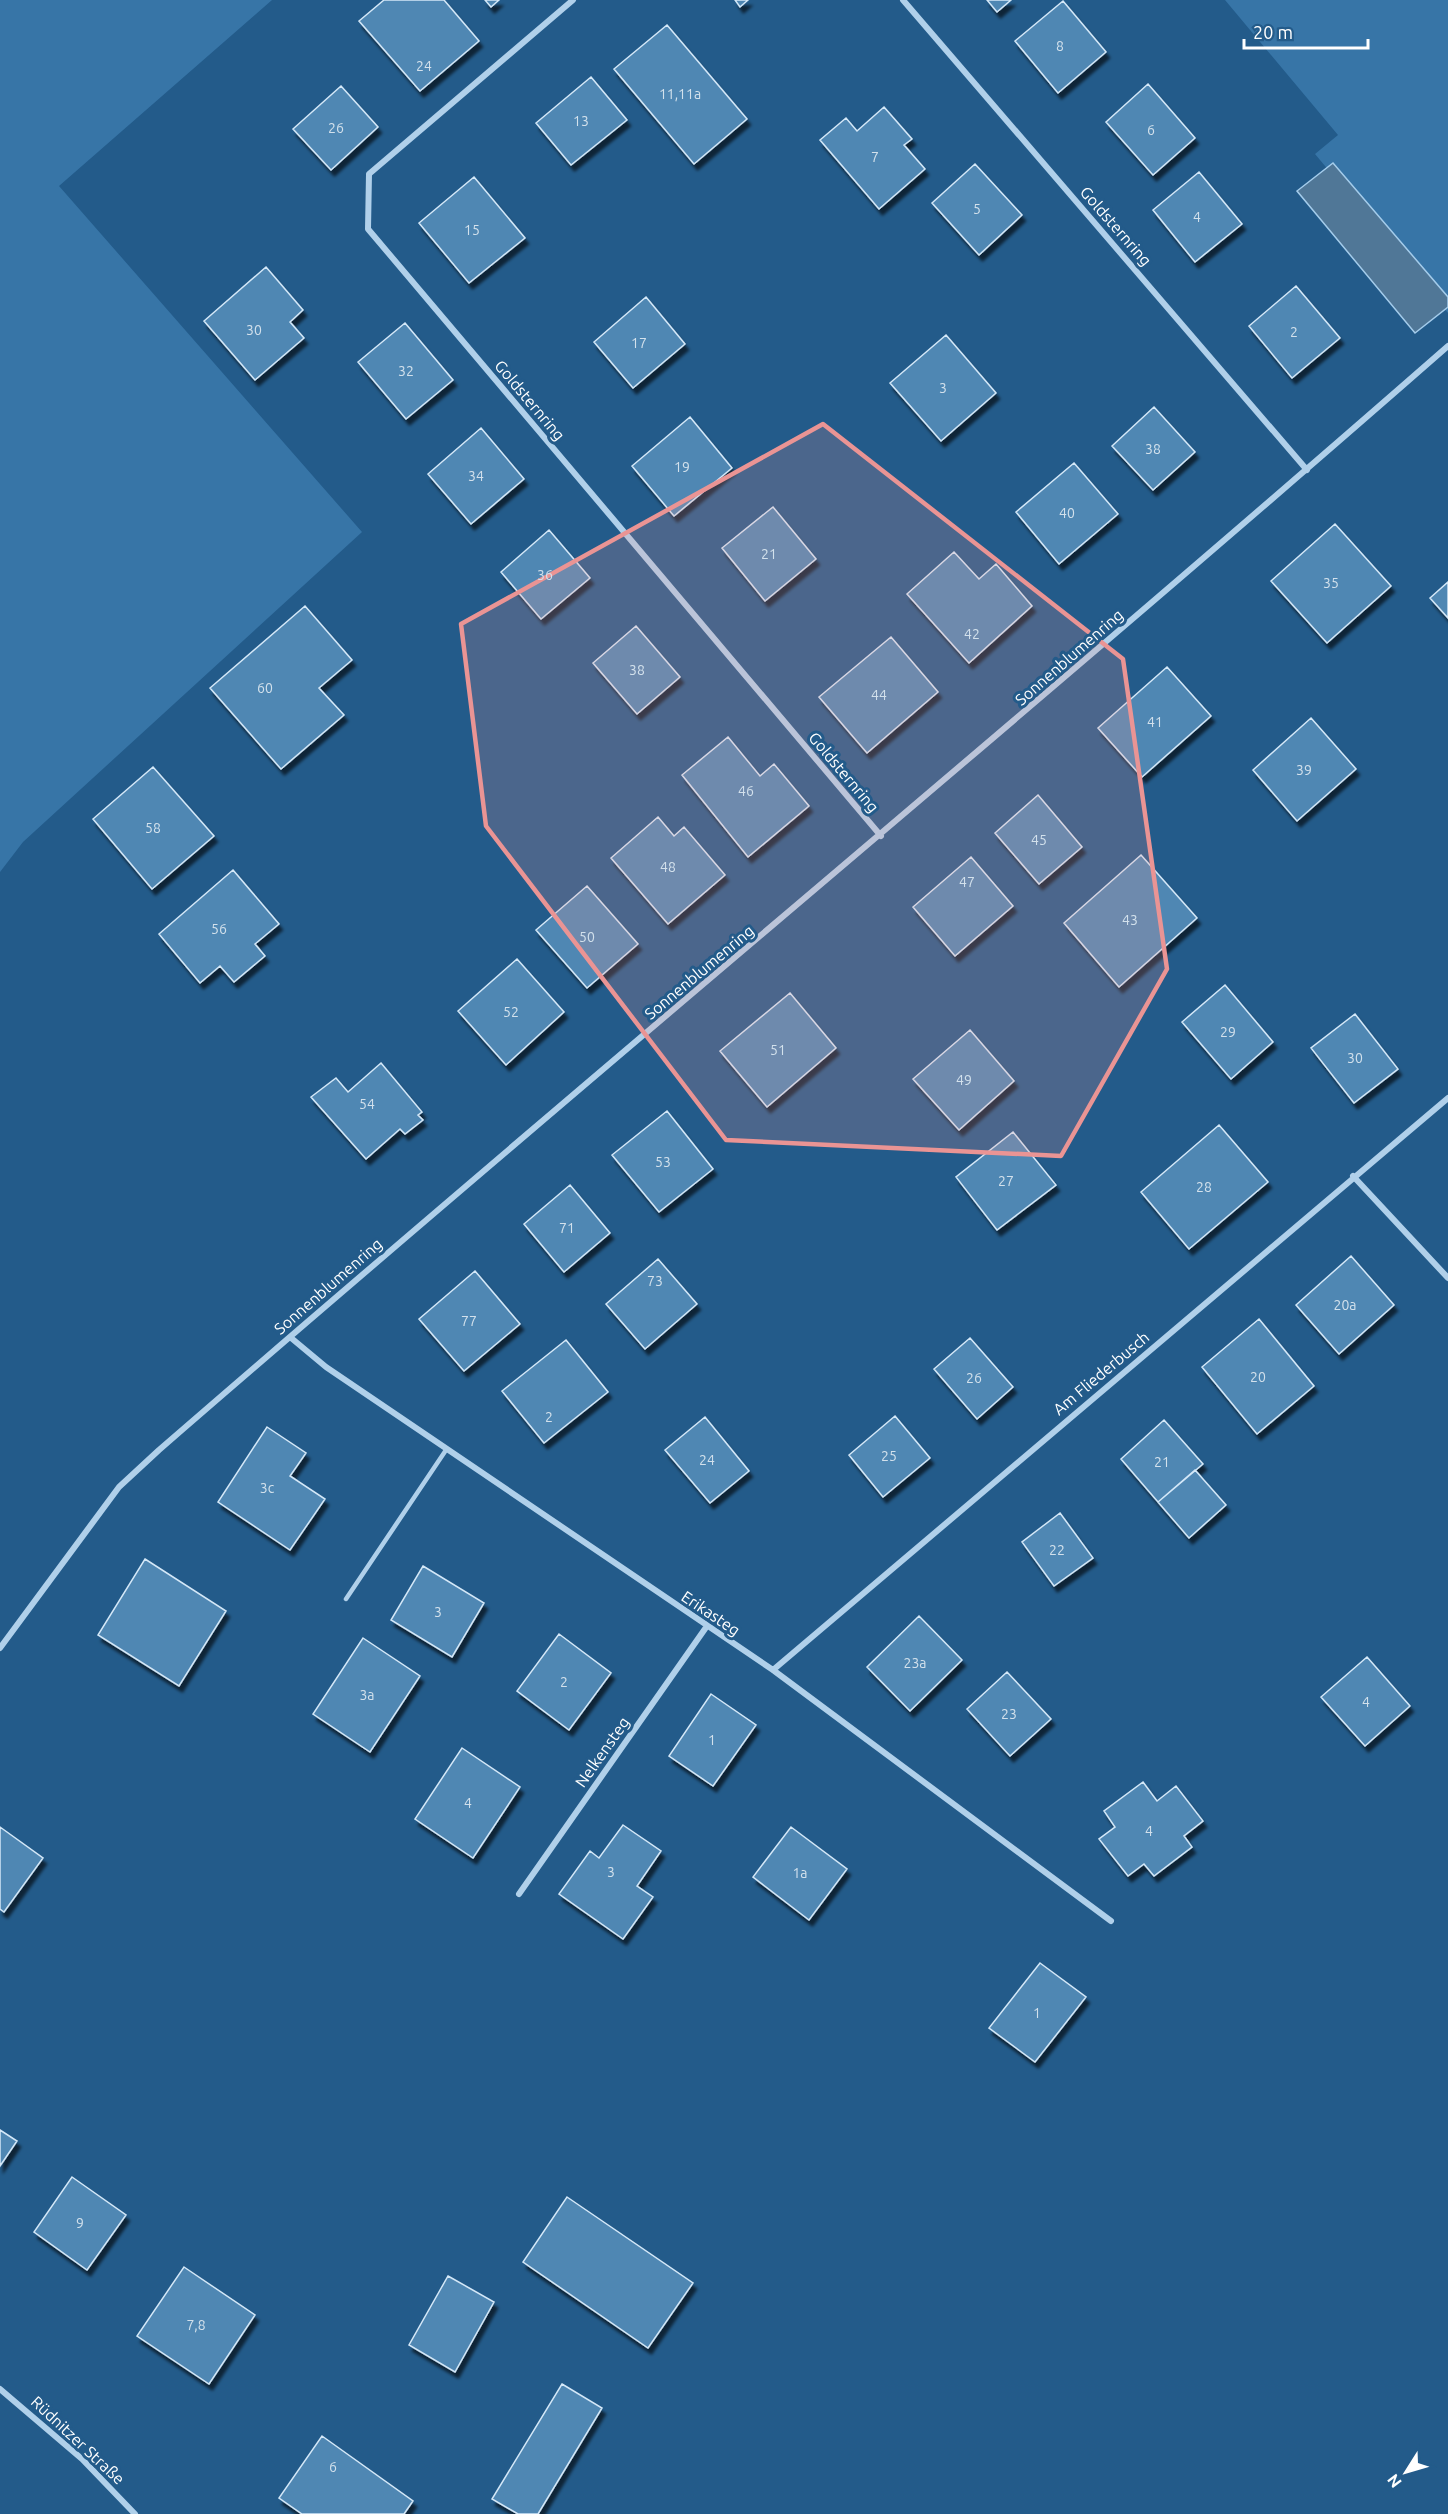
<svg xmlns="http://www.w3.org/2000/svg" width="1448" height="2514" font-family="Ubuntu,sans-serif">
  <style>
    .green { fill: #3775a7 }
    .water { fill: #507797; stroke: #a4cceb; stroke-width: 1.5 }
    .building { fill: #5087b3; stroke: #d4e8f8; stroke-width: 1.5; filter: url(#shadow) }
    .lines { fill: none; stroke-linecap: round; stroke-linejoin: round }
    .service { stroke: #b0d0ea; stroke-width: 4.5 }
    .minor { stroke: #b0d0ea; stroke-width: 6 }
    .marked { fill: #ea9494; fill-opacity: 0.2; stroke: #ea9494; stroke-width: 4.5; stroke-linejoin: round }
    .labels { text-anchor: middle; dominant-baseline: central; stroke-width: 6; stroke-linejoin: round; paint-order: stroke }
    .number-label { font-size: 14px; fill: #d3e1ec }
    .street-label { font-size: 16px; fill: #fff; stroke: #235b8a }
  </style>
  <defs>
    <filter id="shadow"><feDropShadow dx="3.5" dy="6" stdDeviation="1.5" flood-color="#0009"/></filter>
  </defs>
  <rect width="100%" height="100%" fill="#235b8a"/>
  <path class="green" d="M0 0H272L59 186 362 532 23 842 0 872Z
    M1225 0H1448V313L1315 154 1338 135Z"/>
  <path class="water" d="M1333 163 1448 297V307L1415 333 1297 191Z"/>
  <path class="building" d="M384 0H444L479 41 420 91 359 21Z
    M485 0H499L491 7Z
    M735 0H748L740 7Z
    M987 0H1011L997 12Z
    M1063 1 1106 52 1058 93 1015 41Z
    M667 25 747 119 694 164 614 69Z
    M591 77 627 120 571 165 536 123Z
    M1148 84 1195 138 1153 175 1106 122Z
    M341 86 378 127 331 170 293 129Z
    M884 107 912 139 904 145 925 169 879 209 820 140 846 118 857 131Z
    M975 164 1022 215 979 255 932 203Z
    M1199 172 1242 224 1195 262 1153 210Z
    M474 177 525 238 469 283 419 223Z
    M266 267 303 310 290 322 304 338 255 380 204 321Z
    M1296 286 1340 338 1292 378 1249 326Z
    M646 297 685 344 633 388 594 342Z
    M405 323 453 380 406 419 358 362Z
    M946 335 996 393 941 441 890 383Z
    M1154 407 1195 452 1153 490 1112 446Z
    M690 417 732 468 674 516 632 466Z
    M481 428 524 479 471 524 428 474Z
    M1074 463 1118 514 1059 564 1016 512Z
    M773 507 816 559 765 601 722 548Z
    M1335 524 1391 586 1327 643 1271 581Z
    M549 530 590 578 541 619 501 572Z
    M954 552 979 579 996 564 1032 606 969 663 907 594Z
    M1448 582V618L1430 598Z
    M305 606 352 660 319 688 344 715 281 769 210 688Z
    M636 626 680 677 637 714 593 663Z
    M891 637 938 692 867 753 819 697Z
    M1167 667 1211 716 1142 777 1098 728Z
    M1311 718 1356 769 1297 821 1253 770Z
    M728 737 760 776 774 764 809 806 748 857 682 775Z
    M153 767 214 836 152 889 93 819Z
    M1038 795 1082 847 1039 884 995 833Z
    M658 817 674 836 684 827 725 875 668 924 611 858Z
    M1141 855 1197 918 1119 987 1064 923Z
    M971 857 1013 906 955 956 913 907Z
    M233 870 279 924 255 944 265 956 234 982 220 966 200 983 159 934Z
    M587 886 638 944 587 988 536 930Z
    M517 959 564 1012 506 1065 458 1011Z
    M1225 985 1273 1042 1231 1079 1182 1022Z
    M790 993 836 1048 767 1107 720 1051Z
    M1355 1014 1398 1069 1354 1103 1311 1048Z
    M970 1030 1014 1081 959 1130 913 1079Z
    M381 1063 422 1112 418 1115 423 1120 405 1134 400 1129 366 1159 311 1097 336 1078 348 1092Z
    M667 1111 713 1169 659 1212 612 1155Z
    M1219 1125 1268 1182 1189 1249 1141 1192Z
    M1013 1132 1056 1185 997 1230 956 1177Z
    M570 1185 610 1233 564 1272 524 1224Z
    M1351 1256 1394 1305 1339 1354 1296 1305Z
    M658 1259 697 1304 645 1349 606 1304Z
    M475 1271 520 1324 464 1371 419 1319Z
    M1259 1319 1314 1386 1257 1434 1202 1367Z
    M970 1338 1013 1387 977 1419 934 1369Z
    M566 1340 608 1392 544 1443 502 1391Z
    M895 1416 930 1458 883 1497 849 1455Z
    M705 1417 749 1471 710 1503 665 1450Z
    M1164 1420 1203 1464 1158 1502 1121 1459Z
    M267 1427 306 1453 290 1476 325 1499 290 1550 218 1502Z
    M1195 1470 1226 1505 1189 1538 1158 1502Z
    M1060 1513 1093 1558 1054 1586 1022 1542Z
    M145 1559 226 1611 179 1686 98 1635Z
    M423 1566 484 1603 452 1657 391 1620Z
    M919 1616 962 1660 910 1711 867 1667Z
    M559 1634 611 1673 569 1730 517 1691Z
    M363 1638 420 1676 370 1752 313 1714Z
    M1367 1657 1410 1706 1365 1746 1321 1697Z
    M1007 1672 1051 1719 1010 1756 967 1709Z
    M711 1694 756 1725 713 1786 669 1756Z
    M462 1748 520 1787 473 1858 415 1819Z
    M1143 1782 1157 1801 1176 1786 1203 1821 1184 1836 1192 1847 1154 1876 1144 1864 1128 1876 1099 1839 1115 1827 1104 1811Z
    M623 1825 661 1851 637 1886 653 1897 623 1939 559 1894 590 1851 599 1858Z
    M0 1827 43 1858 4 1912 0 1909Z
    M791 1827 847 1869 809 1920 753 1877Z
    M1040 1963 1086 1997 1035 2062 989 2028Z
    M0 2130 17 2141 0 2166Z
    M72 2177 126 2215 87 2270 34 2232Z
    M567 2197 693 2283 648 2348 523 2262Z
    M184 2267 255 2315 209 2384 137 2336Z
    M448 2276 494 2302 455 2372 409 2345Z
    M562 2384 602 2408 538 2514H518L492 2499Z
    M322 2436 413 2501 404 2514H302L279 2498Z"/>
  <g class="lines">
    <path class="service" d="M346 1599 446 1450"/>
    <path class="minor" d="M573 0 369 174 368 229 881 836
      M903 0 1307 470
      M1353 1176 1448 1278
      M290 1337 326 1367 773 1670 1111 1921
      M0 1648 119 1487 159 1450C586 1079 1022 719 1448 346
      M773 1670 1448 1098
      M519 1894 707 1626
      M0 2389 82 2459 135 2514"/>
  </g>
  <path class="marked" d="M823 424 1123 659 1167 969 1061 1156 726 1140 486 826 461 624Z"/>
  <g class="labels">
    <g class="number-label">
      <text x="1060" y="46">8</text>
      <text x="424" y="66">24</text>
      <text x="680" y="94">11,11a</text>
      <text x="581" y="121">13</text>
      <text x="336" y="128">26</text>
      <text x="1151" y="130">6</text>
      <text x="875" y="157">7</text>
      <text x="977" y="209">5</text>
      <text x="1197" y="217">4</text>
      <text x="472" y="230">15</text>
      <text x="254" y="330">30</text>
      <text x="1294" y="332">2</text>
      <text x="639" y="343">17</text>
      <text x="406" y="371">32</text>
      <text x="943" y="388">3</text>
      <text x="1153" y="449">38</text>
      <text x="682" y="467">19</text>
      <text x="476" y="476">34</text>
      <text x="1067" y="513">40</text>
      <text x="769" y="554">21</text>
      <text x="545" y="575">36</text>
      <text x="1331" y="583">35</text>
      <text x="972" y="634">42</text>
      <text x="637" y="670">38</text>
      <text x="265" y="688">60</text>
      <text x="879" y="695">44</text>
      <text x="1155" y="722">41</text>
      <text x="1304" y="770">39</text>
      <text x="746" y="791">46</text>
      <text x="153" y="828">58</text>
      <text x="1039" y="840">45</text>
      <text x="668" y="867">48</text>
      <text x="967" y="882">47</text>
      <text x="1130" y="920">43</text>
      <text x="219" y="929">56</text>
      <text x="587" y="937">50</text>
      <text x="511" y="1012">52</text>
      <text x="1228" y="1032">29</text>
      <text x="778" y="1050">51</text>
      <text x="1355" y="1058">30</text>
      <text x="964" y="1080">49</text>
      <text x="367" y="1104">54</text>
      <text x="663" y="1162">53</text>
      <text x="1006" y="1181">27</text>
      <text x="1204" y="1187">28</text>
      <text x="567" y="1228">71</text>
      <text x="655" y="1281">73</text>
      <text x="1345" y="1305">20a</text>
      <text x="469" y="1321">77</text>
      <text x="1258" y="1377">20</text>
      <text x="974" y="1378">26</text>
      <text x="549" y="1417">2</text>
      <text x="889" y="1456">25</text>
      <text x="707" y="1460">24</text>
      <text x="1162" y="1462">21</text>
      <text x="267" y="1488">3c</text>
      <text x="1057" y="1550">22</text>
      <text x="438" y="1612">3</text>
      <text x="915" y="1663">23a</text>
      <text x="564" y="1682">2</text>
      <text x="367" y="1695">3a</text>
      <text x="1366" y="1702">4</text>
      <text x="1009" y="1714">23</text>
      <text x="712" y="1740">1</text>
      <text x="468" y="1803">4</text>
      <text x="1149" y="1831">4</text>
      <text x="611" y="1872">3</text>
      <text x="800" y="1873">1a</text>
      <text x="1037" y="2013">1</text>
      <text x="80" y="2223">9</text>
      <text x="196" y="2325">7,8</text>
      <text x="333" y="2467">6</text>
    </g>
    <g class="street-label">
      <text transform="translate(1116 226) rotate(49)">Goldsternring</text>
      <text transform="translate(530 400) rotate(50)">Goldsternring</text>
      <text transform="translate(1069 657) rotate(-41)">Sonnenblumenring</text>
      <text transform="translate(844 772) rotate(50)">Goldsternring</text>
      <text transform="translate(699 972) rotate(-40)">Sonnenblumenring</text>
      <text transform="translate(328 1286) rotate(-41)">Sonnenblumenring</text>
      <text transform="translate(1101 1373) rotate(-40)">Am Fliederbusch</text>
      <text transform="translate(711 1613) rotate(34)">Erikasteg</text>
      <text transform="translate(602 1752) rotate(-55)">Nelkensteg</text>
      <text transform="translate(78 2440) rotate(43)">Rüdnitzer Straße</text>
    </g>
  </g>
  <g transform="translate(1406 2472) rotate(233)" stroke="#235b8a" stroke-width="4.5" paint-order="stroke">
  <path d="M0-4.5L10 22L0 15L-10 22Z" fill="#ffffff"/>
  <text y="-9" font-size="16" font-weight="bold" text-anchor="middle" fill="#ffffff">N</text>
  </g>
  <path d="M1244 39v9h124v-9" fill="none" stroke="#ffffff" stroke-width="3"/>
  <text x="1253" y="39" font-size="18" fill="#ffffff" stroke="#235b8a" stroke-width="4.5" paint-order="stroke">20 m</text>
</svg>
